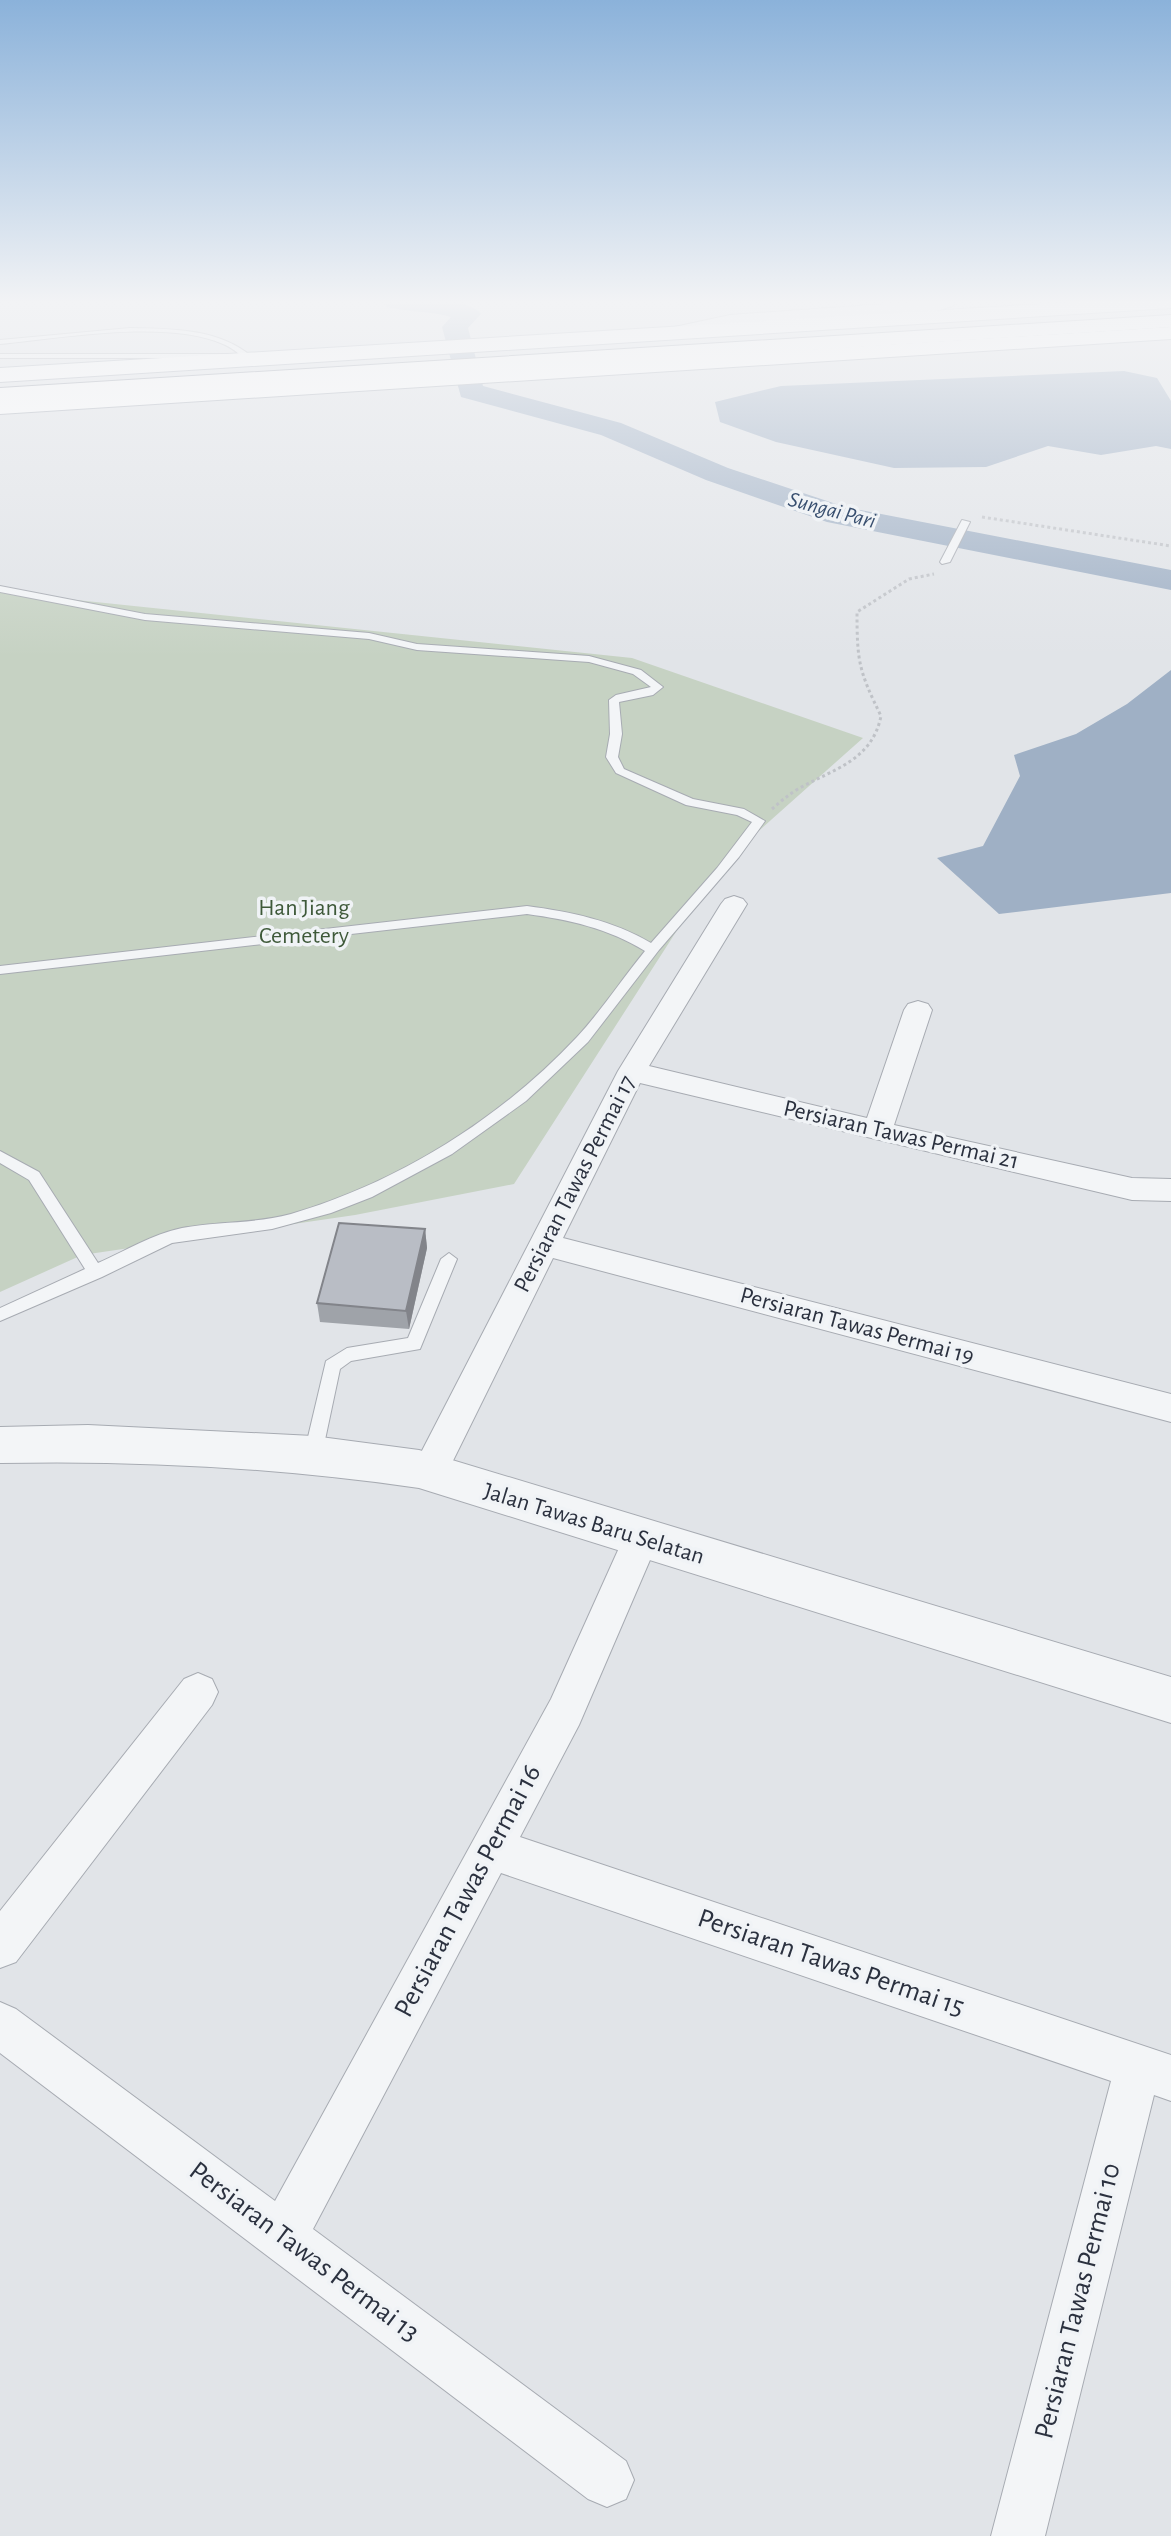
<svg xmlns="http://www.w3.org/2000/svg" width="1171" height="2536" font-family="'Alegreya Sans',sans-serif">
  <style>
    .green { fill: #c6d2c3 }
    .water { fill: #9fb0c5 }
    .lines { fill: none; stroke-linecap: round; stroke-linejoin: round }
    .river { fill: #9fb0c5; fill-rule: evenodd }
    .service-casing { stroke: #a7abb2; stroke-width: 2 }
    .minor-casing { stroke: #a7abb2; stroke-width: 2 }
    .tertiary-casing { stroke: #a7abb2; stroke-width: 2 }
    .primary-casing { stroke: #a1a8b3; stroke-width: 2 }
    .motorway-casing { stroke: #8a919e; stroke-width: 2 }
    .path { stroke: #bfc2c7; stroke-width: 3; stroke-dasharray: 3 3; stroke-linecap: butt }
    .service { fill: #f3f5f7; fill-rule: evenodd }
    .minor { fill: #f3f5f7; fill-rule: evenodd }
    .tertiary { fill: #f3f5f7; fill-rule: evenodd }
    .primary { fill: #fff; fill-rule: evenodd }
    .motorway { fill: #fff; fill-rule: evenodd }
    .wall { fill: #9fa3a9 }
    .shaded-wall { fill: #82848a }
    .building { fill: #b9bdc5; stroke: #82848a; stroke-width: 2 }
    .labels { text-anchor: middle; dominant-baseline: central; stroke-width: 7; stroke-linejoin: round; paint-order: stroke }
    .far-water-label { font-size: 22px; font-style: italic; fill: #384f6f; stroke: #f0f3f6 }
    .park-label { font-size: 24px; fill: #3e5939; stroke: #f0f3f6 }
    .street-label { font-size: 24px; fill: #2b313f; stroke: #f0f3f6 }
    .near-street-label { font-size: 28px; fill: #2b313f; stroke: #f0f3f6 }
  </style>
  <rect width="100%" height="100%" fill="#e1e4e8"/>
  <path class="green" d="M0 592 632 658 863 738 717 868 514 1184 355 1215 82 1255 0 1292Z"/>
  <path class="water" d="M1124 371 1157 378 1171 401V449L1156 446 1101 455 1048 446 986 467 894 468 776 442 720 422 715 402 781 386Z
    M1171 670V893L999 914 937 858 983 846 1020 776 1014 755 1076 734 1127 704Z"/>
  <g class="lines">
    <path class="river" d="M384 302C406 302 467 295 481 314L468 328 483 386 621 423 728 468 845 507 1171 570V590L827 522 706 480 601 435 461 397 442 327 451 317C430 311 408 312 387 307Z"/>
    <g class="service-casing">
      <path id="service" d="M130 328C171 329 217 328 251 356L244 358C238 353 231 347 223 344 167 319 61 338 0 344V340Z
        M0 354H226L230 356 226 358H0Z
        M962 520 970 522 950 562 942 564 940 562Z
        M0 586 145 614 369 633 417 644 589 656 641 670 663 687 653 695 619 702 622 734 618 757 624 769 693 799 744 809 765 821 739 857 659 950 588 1042 526 1101 452 1154 372 1197 331 1213 272 1229 172 1243 102 1277 0 1321V1308L85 1269 29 1180 0 1163V1151L39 1172 98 1263C125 1251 153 1234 182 1228 218 1221 255 1224 291 1214 399 1182 500 1119 577 1037 602 1010 622 979 645 951 607 928 570 920 527 914L0 974V966L527 906C571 912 612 920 651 943L717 868 752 822 737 815 686 805 616 773 606 757 610 734 609 700 616 695 651 687 633 674 589 662 417 650 369 639 145 620 0 592Z
        M449 1253 457 1259 420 1349 351 1361 340 1369 322 1454 319 1459 313 1461 307 1459 304 1454 326 1361 347 1348 408 1338 441 1259Z"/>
    </g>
    <g class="minor-casing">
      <path id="minor" d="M734 896 743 899 747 904 649 1066 867 1118 904 1010 908 1004 918 1001 928 1004 932 1010 894 1125 1132 1178 1171 1179V1201L1132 1200 640 1083 563 1238 1171 1394V1422L553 1258 442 1483 429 1487 416 1483 411 1472 618 1071 721 904 725 899Z
        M641 1523 654 1528 659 1539 579 1725 520 1837 1171 2055V2101L1154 2095 1045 2536H991L1111 2081 501 1873 313 2229 626 2461 634 2480 626 2499 607 2507 588 2499 0 2053V2002L16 2009 275 2201 551 1699 628 1528Z
        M198 1673 212 1679 218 1692 212 1705 16 1962 0 1968V1911L184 1679Z"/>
    </g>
    <g class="tertiary-casing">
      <path id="tertiary" d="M915 302H955L952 306 933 312 730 327 677 338 668 332 670 328 730 315Z
        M88 1425 313 1436 419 1450 1171 1677V1723L419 1488C280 1468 140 1460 0 1463V1427Z"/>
    </g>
    <g class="primary-casing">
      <path id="primary" d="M1076 302H1171V308L0 382V368Z
        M1171 327V339L0 414V400Z"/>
    </g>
    <g class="motorway-casing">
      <path id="motorway" d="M1171 315V327L0 402V388Z"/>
    </g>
    <path class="path" d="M982 517 1171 546
      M772 809C780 802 788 795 798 789 833 769 872 761 881 716 859 671 857 662 857 612L909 579 934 574"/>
    <use href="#service" class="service"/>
    <use href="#minor" class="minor"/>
    <use href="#tertiary" class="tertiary"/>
    <use href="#primary" class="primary"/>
    <use href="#motorway" class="motorway"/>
  </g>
  <path class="wall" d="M425 1229 427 1248 409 1329 320 1322 317 1303Z"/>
  <path class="shaded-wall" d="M425 1229 427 1248 409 1329 406 1311Z"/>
  <path class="building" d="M339 1223 425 1229 406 1311 317 1303Z"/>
  <linearGradient id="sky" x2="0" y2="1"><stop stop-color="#8bb2da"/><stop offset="0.46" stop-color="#f2f3f5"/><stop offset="1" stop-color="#f2f3f5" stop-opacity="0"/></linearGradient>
  <rect width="1171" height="657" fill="url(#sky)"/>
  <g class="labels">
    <g class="far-water-label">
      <text transform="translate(832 510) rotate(15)">Sungai Pari</text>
    </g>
    <g class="park-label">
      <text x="304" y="908">Han Jiang<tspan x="304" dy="28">Cemetery</tspan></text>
    </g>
    <g class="street-label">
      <text transform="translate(901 1135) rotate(13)">Persiaran Tawas Permai 21</text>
      <text transform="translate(575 1184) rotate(-63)">Persiaran Tawas Permai 17</text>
      <text transform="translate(857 1326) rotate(15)">Persiaran Tawas Permai 19</text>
      <text transform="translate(594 1524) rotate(17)">Jalan Tawas Baru Selatan</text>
    </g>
    <g class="near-street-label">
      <text transform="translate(468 1891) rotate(-62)">Persiaran Tawas Permai 16</text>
      <text transform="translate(831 1963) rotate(19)">Persiaran Tawas Permai 15</text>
      <text transform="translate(304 2252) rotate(37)">Persiaran Tawas Permai 13</text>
      <text transform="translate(1078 2301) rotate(-76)">Persiaran Tawas Permai 10</text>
    </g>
  </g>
</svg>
